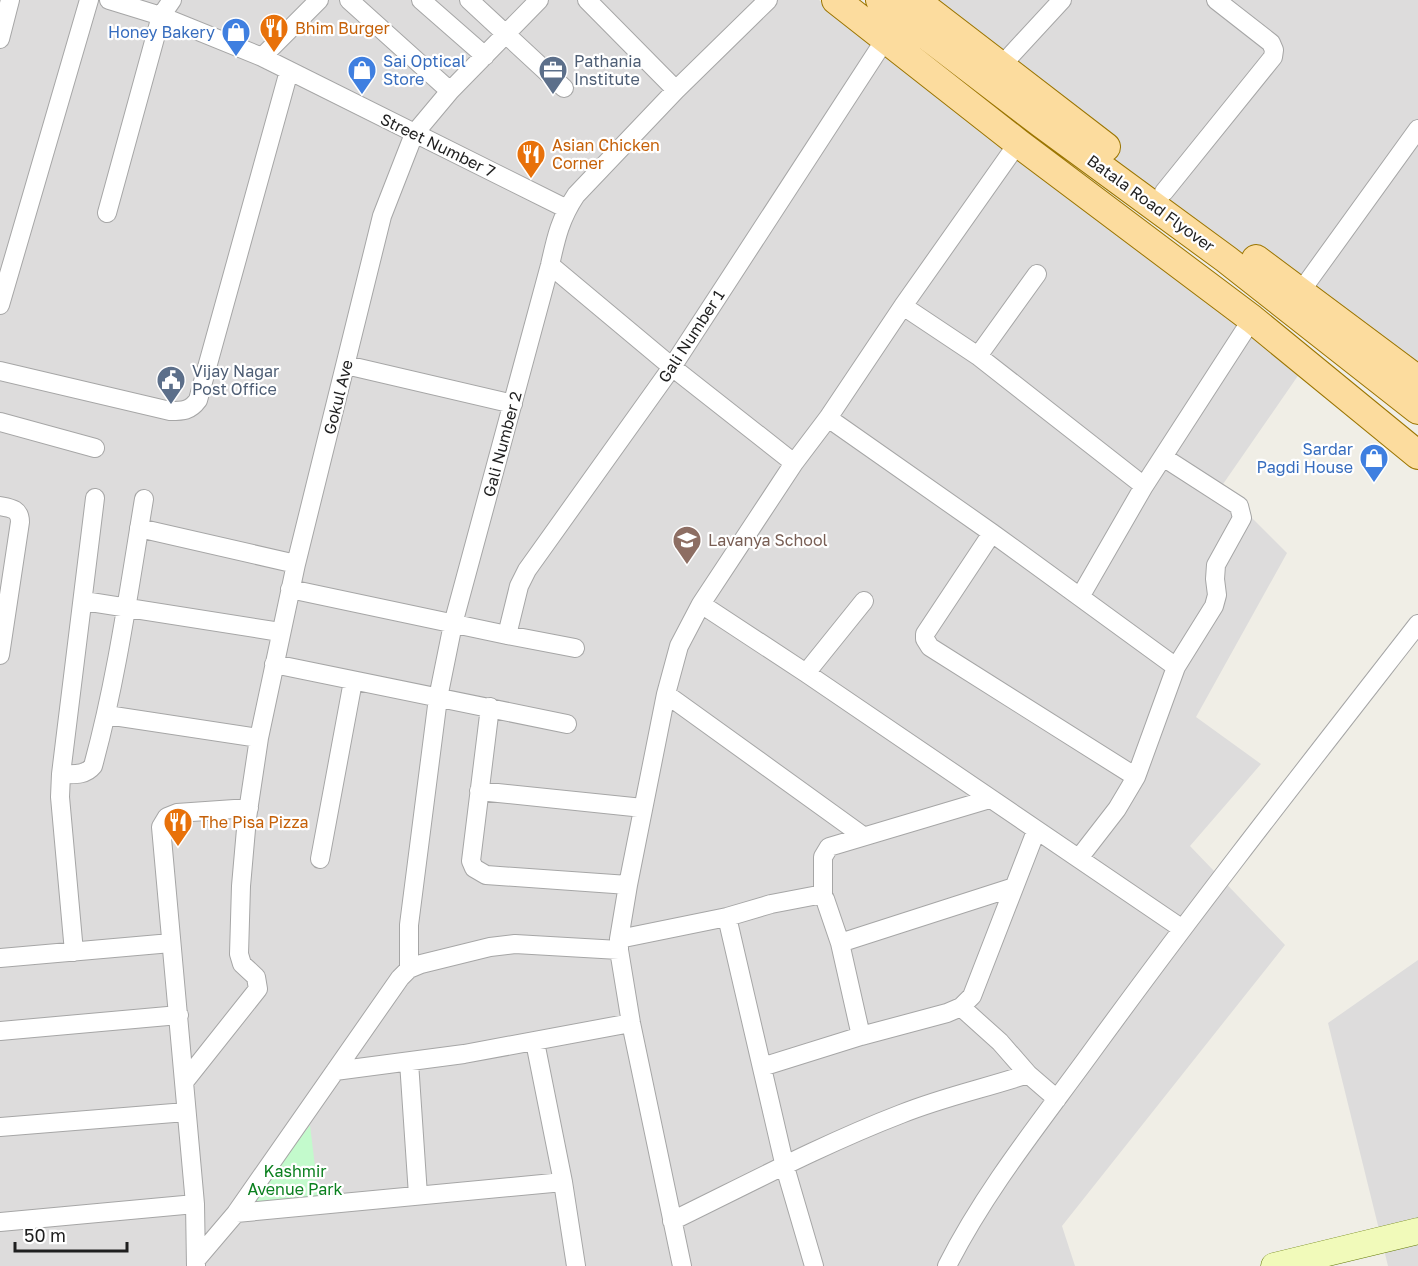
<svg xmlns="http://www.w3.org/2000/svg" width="1418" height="1266" font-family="'Golos Text',sans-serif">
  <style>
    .residential { fill: #dddcdc }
    .park { fill: #c3facc }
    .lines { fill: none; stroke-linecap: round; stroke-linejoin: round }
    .street-casing { stroke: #a6a6a6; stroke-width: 20 }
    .secondary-casing { stroke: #627904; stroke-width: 27 }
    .primary-casing { stroke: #9b7500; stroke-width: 30 }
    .street { stroke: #fff; stroke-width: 18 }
    .secondary { stroke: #f1faba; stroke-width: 26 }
    .primary { stroke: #fcdc9e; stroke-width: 28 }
    .labels { text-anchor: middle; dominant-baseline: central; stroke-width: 4.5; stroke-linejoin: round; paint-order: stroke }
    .food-label { font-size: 16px; fill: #c56008; stroke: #fff; text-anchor: start }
    .shop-label { font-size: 16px; fill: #366cbe; stroke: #fff; text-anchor: end }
    .service-label { font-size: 16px; fill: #4e5e75; stroke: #fff; text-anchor: start }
    .street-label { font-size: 16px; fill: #1f1f1f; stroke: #fff }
    .education-label { font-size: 16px; fill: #785e54; stroke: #fff; text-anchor: start }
    .park-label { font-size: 16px; fill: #0b801f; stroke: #fff }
  </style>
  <rect width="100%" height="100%" fill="#f0eee6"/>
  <path class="residential" d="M0 0H819L1304 367 1221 487 1287 553 1196 717 1261 764 1190 846 1285 945 1062 1226 1075 1266H0Z
    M899 0H1418V396Z
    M1418 960V1266H1388L1328 1023Z"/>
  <path class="park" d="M310 1125 319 1200 250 1204Z"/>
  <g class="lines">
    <g class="street-casing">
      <path id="street" d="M109 0 161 16 262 57 567 209
        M349 0 450 91
        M421 0 485 56
        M469 0 564 88
        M587 0 676 90
        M0 39 10 0
        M262 57 319 0
        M1001 66 1062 0
        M1164 192 1273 57 1274 50 1271 43 1216 0
        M107 213 161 16 172 0
        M550 265 672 367 794 463
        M1301 291 1418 129
        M0 305 89 0
        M903 306 978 356 1144 486 1080 597
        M978 356 1037 274
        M346 365 513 404
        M0 371 170 411C183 411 190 411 198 400L289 71
        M828 418 992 533 1176 667
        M0 422 95 448
        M1144 486 1252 319
        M0 506C11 508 20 509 20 522L0 655
        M139 528 296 564
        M992 533 925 634V639L930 647 1136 777
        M290 589 507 635 575 648
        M84 601 280 632
        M701 604 806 673 1181 928
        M507 635 519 586 527 570 672 367 886 38
        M274 664 567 724
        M806 673 864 601
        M666 694 863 836
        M490 707 471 861 474 868 486 875 628 885
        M107 715 259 738
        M61 774C73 774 85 776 93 766 117 678 129 589 144 499
        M479 791 643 808
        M1079 858 1117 809 1136 777 1176 667 1214 606 1217 595 1215 579 1216 565 1242 518 1239 506 1163 457
        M320 859 353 681
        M823 897V857L829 847 990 799
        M727 917 785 1167 814 1266
        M619 939 727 917 771 904 818 895 825 899 840 943 861 1036
        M840 943 1014 887
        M74 952 60 797 61 774 95 498
        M0 958 171 943
        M409 969V925L438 698 453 624 550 265C556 238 560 219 576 195L676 90 768 0
        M961 1007 1000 1042 1028 1074
        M0 1031 179 1015
        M535 1042 563 1182 576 1266
        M409 1062 418 1195
        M762 1067 861 1036 947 1013 961 1007 972 996 1036 831
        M335 1071 464 1054 631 1023
        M185 1081 258 989 256 977 242 964 239 954 241 886 247 818 259 738 296 564 382 216 414 134 450 91 539 0
        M0 1127 186 1112
        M236 1213 563 1182
        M672 1221C748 1184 823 1144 901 1114 943 1097 986 1088 1028 1074L1057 1099
        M0 1222 195 1204
        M196 1260 236 1213 400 978 409 969 421 964 490 947 515 944 619 950
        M196 1266 195 1204 161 827 167 817 177 813 249 808
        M682 1266 631 1023 619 950V939L628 885 666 694 679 646 701 604 794 463 828 418 903 306 1018 143
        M947 1266C987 1187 1043 1119 1095 1047 1199 904 1309 764 1418 624"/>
    </g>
    <g class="secondary-casing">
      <path id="secondary" d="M1274 1266 1418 1231"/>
    </g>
    <g class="primary-casing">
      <path id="primary" d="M836 0 1018 143 1252 319 1418 455
        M880 0 1042 124 1226 259 1418 410
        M915 0 1106 147
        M1256 259 1418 380"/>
    </g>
    <use href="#street" class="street"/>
    <use href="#secondary" class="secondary"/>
    <use href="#primary" class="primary"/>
  </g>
  <defs>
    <g id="restaurant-pin" transform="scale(1.5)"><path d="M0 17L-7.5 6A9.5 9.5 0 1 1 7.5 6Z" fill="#e8710a" stroke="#fff"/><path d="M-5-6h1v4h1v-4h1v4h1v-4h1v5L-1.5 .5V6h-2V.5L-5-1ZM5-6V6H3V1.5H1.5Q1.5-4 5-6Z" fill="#fff"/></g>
    <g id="shop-pin" transform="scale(1.5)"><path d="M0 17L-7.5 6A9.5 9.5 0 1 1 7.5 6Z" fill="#3f7fe0" stroke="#fff"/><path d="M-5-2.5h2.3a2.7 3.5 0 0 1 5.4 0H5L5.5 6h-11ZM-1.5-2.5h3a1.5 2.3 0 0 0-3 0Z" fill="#fff"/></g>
    <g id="office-pin" transform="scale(1.5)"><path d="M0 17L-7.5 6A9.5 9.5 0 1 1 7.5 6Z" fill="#5c6f8a" stroke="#fff"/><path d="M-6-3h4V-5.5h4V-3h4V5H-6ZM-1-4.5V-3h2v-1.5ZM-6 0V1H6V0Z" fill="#fff"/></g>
    <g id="civic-pin" transform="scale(1.5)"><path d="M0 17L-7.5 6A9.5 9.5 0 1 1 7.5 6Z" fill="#5c6f8a" stroke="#fff"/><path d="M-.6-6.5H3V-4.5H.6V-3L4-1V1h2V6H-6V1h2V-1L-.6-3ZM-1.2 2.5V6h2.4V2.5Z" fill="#fff"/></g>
    <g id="school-pin" transform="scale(1.5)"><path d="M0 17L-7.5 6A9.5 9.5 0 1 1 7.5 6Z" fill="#8d6e63" stroke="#fff"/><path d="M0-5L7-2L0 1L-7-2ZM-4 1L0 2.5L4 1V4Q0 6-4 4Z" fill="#fff"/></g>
  </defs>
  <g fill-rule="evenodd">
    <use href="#restaurant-pin" x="274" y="28"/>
    <use href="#shop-pin" x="236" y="32"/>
    <use href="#shop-pin" x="362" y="70"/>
    <use href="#office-pin" x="553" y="70"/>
    <use href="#restaurant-pin" x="531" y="154"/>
    <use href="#civic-pin" x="171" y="380"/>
    <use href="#shop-pin" x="1374" y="458"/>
    <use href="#school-pin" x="687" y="540"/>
    <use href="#restaurant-pin" x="178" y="822"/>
  </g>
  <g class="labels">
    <g class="food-label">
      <text x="295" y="28">Bhim Burger</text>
      <text x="552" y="145">Asian Chicken<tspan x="552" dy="18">Corner</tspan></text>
      <text x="199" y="822">The Pisa Pizza</text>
    </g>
    <g class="shop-label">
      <text x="215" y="32">Honey Bakery</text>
      <text x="383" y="61" text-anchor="start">Sai Optical<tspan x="383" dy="18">Store</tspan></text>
      <text x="1353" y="449">Sardar<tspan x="1353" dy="18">Pagdi House</tspan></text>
    </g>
    <g class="service-label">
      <text x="574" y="61">Pathania<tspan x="574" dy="18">Institute</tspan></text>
      <text x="192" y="371">Vijay Nagar<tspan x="192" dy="18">Post Office</tspan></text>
    </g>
    <g class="street-label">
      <text transform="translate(438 145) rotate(26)">Street Number 7</text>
      <text transform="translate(1151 203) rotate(36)">Batala Road Flyover</text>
      <text transform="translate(691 336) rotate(-57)">Gali Number 1</text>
      <text transform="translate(338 397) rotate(-76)">Gokul Ave</text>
      <text transform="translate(502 444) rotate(-75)">Gali Number 2</text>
    </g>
    <g class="education-label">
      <text x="708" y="540">Lavanya School</text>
    </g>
    <g class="park-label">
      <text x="295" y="1171">Kashmir<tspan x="295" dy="18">Avenue Park</tspan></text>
    </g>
  </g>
  <path d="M15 1242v9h112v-9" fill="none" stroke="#1f1f1f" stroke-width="3"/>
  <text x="24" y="1242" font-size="18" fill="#1f1f1f" stroke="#ffffff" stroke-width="4.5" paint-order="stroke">50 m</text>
</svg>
